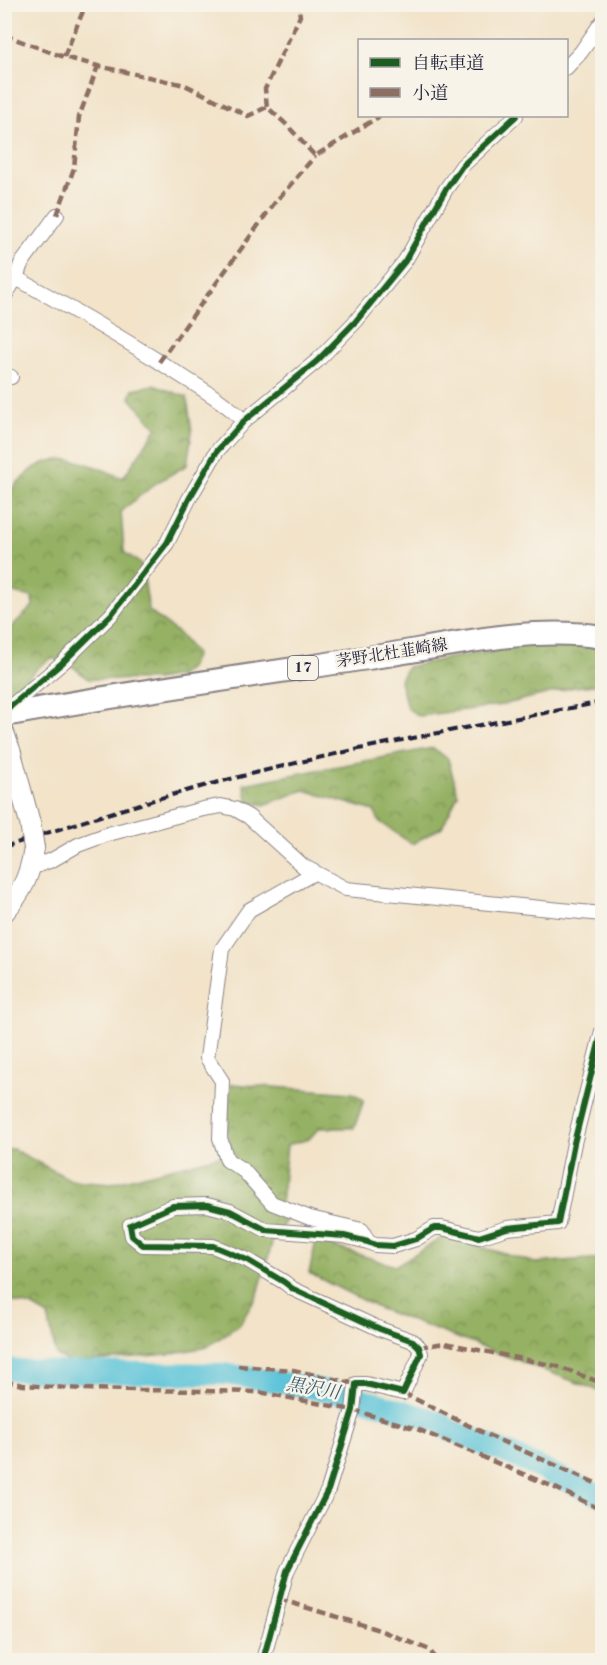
<svg xmlns="http://www.w3.org/2000/svg" width="607" height="1665" font-family="'Old Standard TT','Noto Serif JP',serif">
  <style>
    .forest { fill: url(#forest-crowns); stroke: #5c6a4f; stroke-width: 1.5 }
    .lines { fill: none; stroke-linecap: round; stroke-linejoin: round }
    .river { stroke: #5dc4d9; stroke-width: 22 }
    .street-casing { stroke: #8a8282; stroke-width: 16 }
    .secondary-casing { stroke: #8a8282; stroke-width: 22 }
    .primary-casing { stroke: #8a8282; stroke-width: 26 }
    .street { stroke: #fff; stroke-width: 14 }
    .secondary { stroke: #fff; stroke-width: 20 }
    .primary { stroke: #fff; stroke-width: 22 }
    .rail { stroke: #22223b; stroke-width: 4; stroke-dasharray: 9 4.5; stroke-linecap: butt }
    .secondary-bridge-casing { stroke: #8a8282; stroke-width: 22; stroke-linecap: butt }
    .secondary-bridge { stroke: #fff; stroke-width: 20 }
    .quiet { stroke: #8d6e63; stroke-width: 4.5; stroke-dasharray: 9 4.5; stroke-linecap: butt }
    .cycleway-casing { stroke: #f7f3e8; stroke-width: 10 }
    .cycleway { stroke: #1b5e20; stroke-width: 6 }
    .labels { text-anchor: middle; dominant-baseline: central; stroke-width: 5; stroke-linejoin: round; paint-order: stroke }
    .shield { fill: #f7f3e8; stroke: #62616f; stroke-width: 1.5 }
    .shield-label { font-size: 15px; font-weight: bold; fill: #22223b }
    .street-label { font-size: 16px; fill: #22223b; stroke: #f7f3e8 }
    .water-label { font-size: 18px; font-style: italic; fill: #375b72; stroke: #f7f3e8 }
  </style>
  <defs>
    <pattern id="forest-crowns" width="20" height="18" patternUnits="userSpaceOnUse" patternTransform="scale(1.5)"><rect width="20" height="18" fill="#95b163"/><path d="M2 6a3 3 0 1 1 6 0M12 15a3 3 0 1 1 6 0" fill="none" stroke="#799053"/></pattern>
  </defs>
  <rect width="100%" height="100%" fill="#f7f3e8"/>
  <filter id="ink" filterUnits="userSpaceOnUse"><feTurbulence type="fractalNoise" baseFrequency=".0167" numOctaves="2"/><feDisplacementMap in="SourceGraphic" scale="12" xChannelSelector="R" yChannelSelector="G"/><feConvolveMatrix kernelMatrix="1 2 1 2 8 2 1 2 1" color-interpolation-filters="sRGB"/></filter>
  <filter id="wash" filterUnits="userSpaceOnUse"><feTurbulence type="fractalNoise" baseFrequency=".008" numOctaves="4" result="noise"/><feDisplacementMap in="SourceGraphic" scale="24" xChannelSelector="R" yChannelSelector="G"/><feGaussianBlur stdDeviation="1.35" result="paint"/><feColorMatrix in="noise" values="0 0 0 0 0 0 0 0 0 0 0 0 0 0 0 0 0 1.4 0 .05"/><feComposite in="paint" operator="in"/></filter>
  <g filter="url(#wash)">
    <rect width="100%" height="100%" fill="#f2e3c9"/>
    <path class="forest" d="M153 385 187 397 192 432 187 465 156 483 121 511 124 552 142 565 149 611 179 634 196 654 190 667 179 676 156 680 88 679 72 666 52 658 40 666 5 700V633L33 606 32 597 5 591V496C14 487 25 474 36 467 64 449 96 467 123 478L157 428 130 398 133 389Z
      M533 645 586 646 602 649V684L574 687 502 705 419 716 407 708 400 680 407 667 449 658Z
      M433 748 448 759 458 795 442 827 412 844 379 821 374 811 304 790 264 805 248 802 244 784Z
      M232 1084 353 1093 364 1100 354 1128H319L309 1139 287 1145 281 1204 290 1213 272 1243 258 1294 240 1324 207 1347 168 1354 70 1363 56 1355 48 1316 31 1306 5 1300 4 1149H13L71 1180 112 1183 223 1155 230 1146 223 1112Z
      M445 1236 535 1263 602 1258V1392L380 1309 309 1273 316 1241 395 1266Z"/>
    <g class="lines">
      <path class="river" d="M4 1368 15 1370 60 1372 226 1374 302 1386 357 1397 440 1422 448 1429 516 1457 602 1497"/>
    </g>
  </g>
  <g filter="url(#ink)">
    <g class="lines">
      <g class="street-casing">
        <path id="street" d="M566 68 581 52 602 22
          M16 278 21 264 57 215
          M4 297 16 278C69 307 121 337 172 370 197 386 223 400 244 421
          M4 374 11 377
          M4 712 62 663 111 615 167 543 189 499 217 451 244 421 317 361 356 321 405 261 446 189 462 166 516 116
          M31 868 52 860 78 845 108 834 203 809 221 806 235 809 249 817 303 866 346 889 602 914
          M314 873 249 910 222 949 207 1058 222 1081 220 1138 227 1160 244 1171 272 1203 310 1218 362 1230 368 1242
          M263 1660 287 1571 328 1490 353 1410 356 1384H366L403 1393 421 1354 419 1347 413 1341 380 1329 293 1289 284 1282 247 1260 213 1246 143 1245 132 1236 130 1225 173 1206 207 1205 230 1211 266 1230 344 1236 368 1242 375 1245 393 1246 416 1239 434 1228H442L479 1237 507 1228 558 1223 574 1143 602 1031"/>
      </g>
      <g class="secondary-casing">
        <path id="secondary" d="M4 733 11 753
          M4 912C23 891 30 875 34 848"/>
      </g>
      <g class="primary-casing">
        <path id="primary" d="M4 715C125 693 247 676 368 658 443 647 528 625 602 637"/>
      </g>
      <use href="#street" class="street"/>
      <use href="#secondary" class="secondary"/>
      <use href="#primary" class="primary"/>
      <path class="rail" d="M4 847C89 819 175 792 263 771 375 743 489 724 602 702"/>
      <g class="secondary-bridge-casing">
        <path id="secondary-bridge" d="M11 753 30 823 34 848"/>
      </g>
      <use href="#secondary-bridge" class="secondary-bridge"/>
      <path class="quiet" d="M4 35 64 57 98 66 185 85 248 116 267 107 287 125 315 156 380 116
        M64 57 86 4
        M267 107 265 89 300 16 298 4
        M57 215 74 168 79 117 98 66
        M159 362 273 205 315 156
        M419 1347 445 1343 556 1366 602 1383
        M238 1366 293 1370 356 1384
        M4 1381 23 1385 82 1389 259 1392 353 1410 417 1429 549 1485 602 1510
        M403 1393 490 1436 602 1486
        M279 1599 379 1630 430 1650 433 1655 432 1660"/>
      <g class="cycleway-casing">
        <path id="cycleway" d="M4 712 62 663 111 615 167 543 189 499 217 451 244 421 317 361 356 321 405 261 446 189 462 166 516 116
          M263 1660 287 1571 328 1490 353 1410 356 1384H366L403 1393 421 1354 419 1347 413 1341 380 1329 293 1289 284 1282 247 1260 213 1246 143 1245 132 1236 130 1225 173 1206 207 1205 230 1211 266 1230 344 1236 368 1242 375 1245 393 1246 416 1239 434 1228H442L479 1237 507 1228 558 1223 574 1143 602 1031"/>
      </g>
      <use href="#cycleway" class="cycleway"/>
    </g>
  </g>
  <g class="labels">
    <rect class="shield" x="288" y="656" width="30" height="24" rx="4.5"/>
    <g class="shield-label">
      <text x="303" y="668">17</text>
    </g>
    <g class="street-label">
      <text transform="translate(392 654) rotate(-9)">茅野北杜韮崎線</text>
    </g>
    <g class="water-label">
      <text transform="translate(313 1389) rotate(10)">黒沢川</text>
    </g>
  </g>
  <rect width="607" height="1665" fill="none" stroke="#f7f3e8" stroke-width="24"/>
  <rect x="358" y="39" width="210" height="78" fill="#f7f3e8" stroke="#a29fa3" stroke-width="1.5"/>
  <rect x="370" y="58" width="30" height="9" fill="#1b5e20" stroke="#a29fa3" stroke-width="1.5"/>
  <text x="412" y="69" font-size="18" fill="#22223b">自転車道</text>
  <rect x="370" y="88" width="30" height="9" fill="#8d6e63" stroke="#a29fa3" stroke-width="1.5"/>
  <text x="412" y="99" font-size="18" fill="#22223b">小道</text>
</svg>
